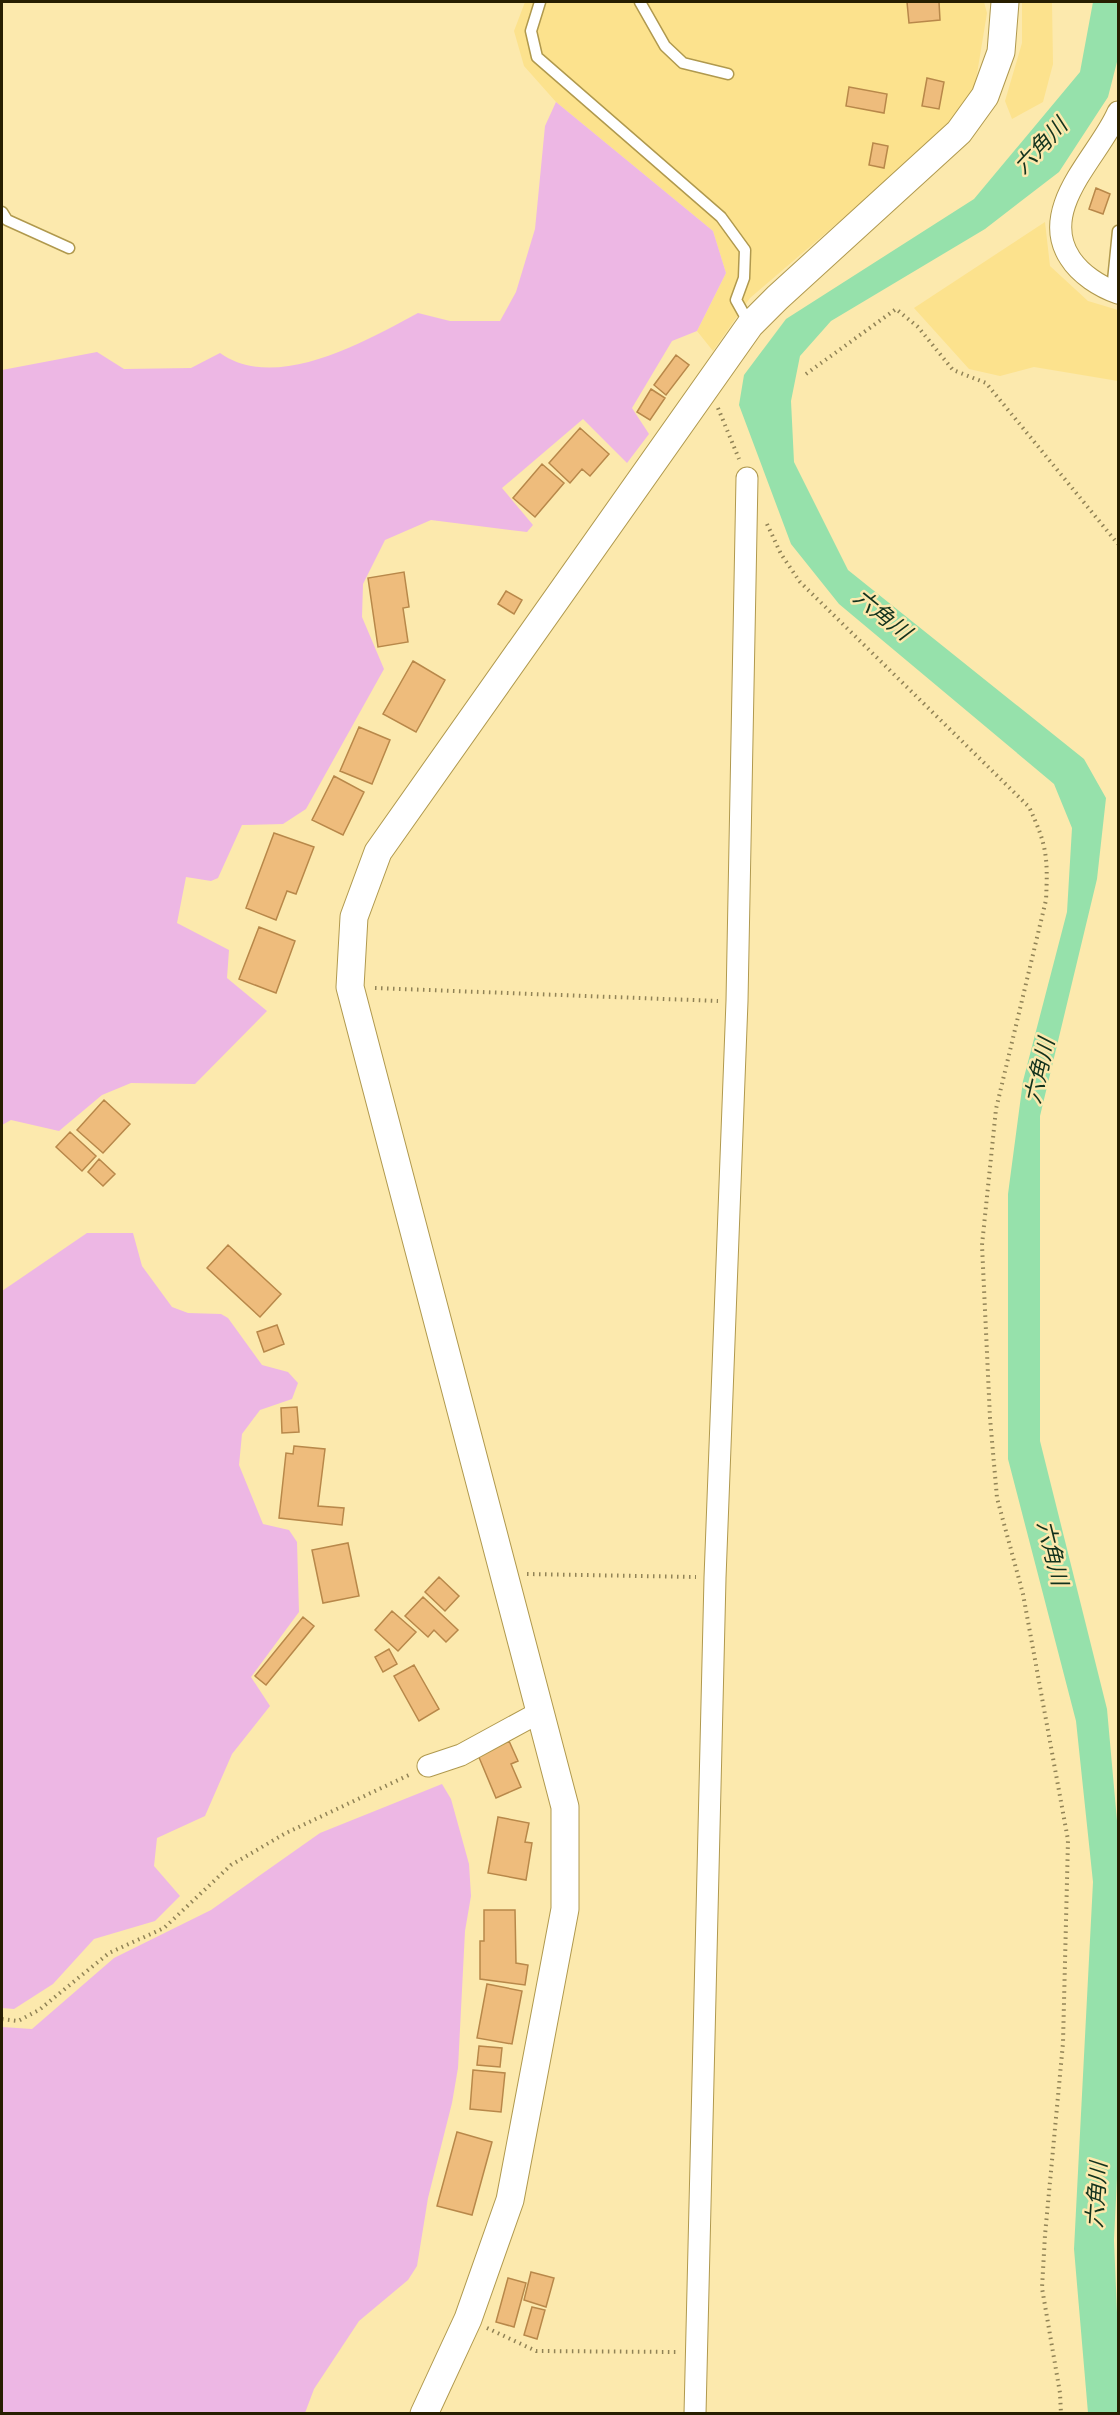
<svg xmlns="http://www.w3.org/2000/svg" width="1120" height="2415" font-family="Karla,'Noto Sans JP',sans-serif">
  <style>
    .built { fill: #fce28d }
    .green { fill: #edb7e4 }
    .water { fill: #96e1ab }
    .building { fill: #eebc7c; stroke: #b8884a; stroke-width: 1.5 }
    .lines { fill: none; stroke-linecap: round; stroke-linejoin: round }
    .service-casing { stroke: #b0994e; stroke-width: 13 }
    .minor-casing { stroke: #b0994e; stroke-width: 23 }
    .tertiary-casing { stroke: #b0994e; stroke-width: 29 }
    .path { stroke: #918356; stroke-width: 4; stroke-dasharray: 1.5 4.5; stroke-linecap: butt }
    .service { stroke: #fff; stroke-width: 10 }
    .minor { stroke: #fff; stroke-width: 21 }
    .tertiary { stroke: #fff; stroke-width: 27 }
    .labels { text-anchor: middle; dominant-baseline: central; stroke-width: 5; stroke-linejoin: round; paint-order: stroke }
    .water-label { font-size: 22px; font-style: italic; fill: #12321d; stroke: #fce9ad }
  </style>
  <rect width="100%" height="100%" fill="#fce9ad"/>
  <path class="built" d="M525 2H984L987 13 975 86 954 123 750 298 713 351 697 331 726 273 713 231 556 102 524 66 514 31Z
    M1022 2H1052L1053 64 1043 102 1012 119 1005 101 1022 43Z
    M1045 222 1050 266 1088 301 1118 310V381L1034 367 1000 376 969 369 914 308Z"/>
  <path class="green" d="M556 102 713 231 726 273 697 331 672 341 632 408 649 434 627 463 583 419 502 488 533 525 527 532 431 520 385 540 363 584 362 617 384 669 306 809 283 824 242 825 218 878 211 881 186 877 177 923 229 950 227 978 267 1011 195 1084 131 1083 102 1095 59 1131 11 1120 2 1125V370L97 352 124 369 191 368 220 353C276 393 366 341 418 313L450 321H500L516 292 535 229 545 126Z
    M87 1233H133L142 1266 172 1307 188 1313 221 1314 228 1318 262 1365 288 1372 298 1383 292 1399 260 1410 242 1434 239 1465 263 1524 289 1530 297 1542 299 1612 251 1677 270 1706 232 1754 205 1816 157 1838 154 1866 180 1896 155 1921 94 1939 53 1984 14 2009 2 2008V1291Z
    M442 1784 451 1799 469 1864 471 1896 465 1931 458 2068 452 2103 428 2198 417 2266 408 2280 359 2321 314 2389 305 2413H2V2027L32 2029 114 1958 211 1910 320 1833Z"/>
  <path class="water" d="M1093 2H1118V58L1108 97 1059 172 985 229 831 321 800 356 791 401 794 462 848 570 1084 759 1106 798 1097 879 1040 1116V1441L1107 1709 1118 1832V2157L1114 2240 1118 2337V2414L1088 2413 1074 2249 1093 1882 1076 1721 1008 1459V1194L1023 1081 1067 912 1072 828 1054 784 839 604 791 544 739 405 744 375 786 319 974 199 1080 72Z"/>
  <path class="building" d="M907 2H939L940 20 909 23Z
    M927 78 944 82 939 109 922 106Z
    M849 87 887 94 884 113 846 106Z
    M873 143 888 146 884 168 869 165Z
    M1096 188 1110 194 1103 214 1089 209Z
    M676 355 689 365 666 395 654 385Z
    M651 389 665 398 650 420 637 412Z
    M580 428 609 454 590 476 582 469 570 483 549 463Z
    M542 464 564 483 535 517 513 498Z
    M404 572 409 607 403 608 408 642 378 647 368 578Z
    M506 591 522 600 514 614 498 604Z
    M413 661 445 680 416 732 383 714Z
    M359 727 390 740 372 784 340 771Z
    M334 776 364 792 343 835 312 820Z
    M274 833 314 847 296 894 287 891 276 920 246 908Z
    M259 927 295 941 276 993 239 979Z
    M104 1100 130 1124 103 1153 77 1130Z
    M70 1132 96 1156 82 1171 56 1147Z
    M99 1159 115 1174 103 1186 88 1172Z
    M228 1245 281 1294 260 1317 207 1268Z
    M277 1325 284 1344 264 1352 257 1332Z
    M297 1407 299 1432 282 1433 281 1408Z
    M294 1446 325 1449 318 1506 344 1508 342 1525 279 1518 286 1453 293 1454Z
    M348 1543 359 1596 323 1603 312 1550Z
    M439 1577 459 1596 445 1611 425 1592Z
    M423 1597 458 1630 446 1642 434 1630 428 1637 405 1616Z
    M392 1611 416 1632 398 1651 375 1630Z
    M303 1617 314 1626 266 1685 255 1676Z
    M389 1649 397 1664 383 1672 375 1657Z
    M414 1665 439 1709 419 1721 394 1676Z
    M509 1741 518 1761 511 1764 521 1787 496 1798 478 1755Z
    M498 1817 529 1823 525 1842 532 1843 526 1880 488 1873Z
    M484 1910H515L516 1963 528 1965 525 1985 480 1979V1941H484Z
    M487 1984 522 1991 512 2044 477 2038Z
    M479 2046 502 2048 500 2067 477 2065Z
    M473 2070 505 2073 501 2112 470 2109Z
    M457 2132 492 2142 472 2215 437 2206Z
    M531 2272 554 2278 546 2307 524 2300Z
    M508 2278 526 2283 514 2327 496 2322Z
    M532 2307 545 2310 537 2339 524 2335Z"/>
  <g class="lines">
    <g class="service-casing">
      <path id="service" d="M540 2 531 31 537 57 721 217 745 250 744 278 736 300 750 325
        M640 2 665 46 683 63 728 74
        M2 212 7 220 69 248
        M1112 291 1118 231"/>
    </g>
    <g class="minor-casing">
      <path id="minor" d="M1118 112C1100 155 1037 208 1070 258 1080 274 1100 287 1118 293
        M428 1766 461 1755 540 1712
        M695 2414 715 1578 737 1001 747 478"/>
    </g>
    <g class="tertiary-casing">
      <path id="tertiary" d="M424 2414 468 2319 510 2200 565 1909V1807L350 987 354 917 378 852 750 325 777 298 959 132 985 96 1001 52 1005 2"/>
    </g>
    <path class="path" d="M806 374 896 309 918 327 953 370 986 383 1118 544
      M718 408 739 459
      M767 524 781 554 800 582 1029 807C1047 845 1048 858 1046 900L996 1109 982 1245 990 1418 997 1498 1023 1594 1068 1840 1063 2043 1045 2235 1042 2288 1060 2393 1061 2414
      M375 988 718 1001
      M527 1574 696 1577
      M2 2019 18 2021 39 2010 109 1953 164 1928 231 1865 286 1833 411 1774
      M487 2328 536 2351 678 2352"/>
    <use href="#service" class="service"/>
    <use href="#minor" class="minor"/>
    <use href="#tertiary" class="tertiary"/>
  </g>
  <g class="labels">
    <g class="water-label">
      <text transform="translate(1041 146) rotate(-47)">六角川</text>
      <text transform="translate(882 615) rotate(39)">六角川</text>
      <text transform="translate(1040 1071) rotate(-77)">六角川</text>
      <text transform="translate(1052 1553) rotate(76)">六角川</text>
      <text transform="translate(1097 2195) rotate(-86)">六角川</text>
    </g>
  </g>
  <rect width="1120" height="2415" fill="none" stroke="#271e00" stroke-width="6"/>
</svg>
